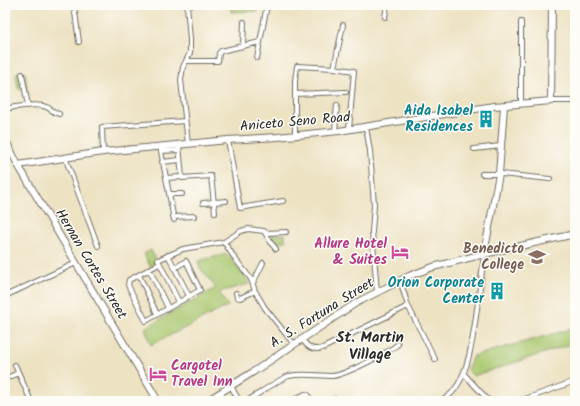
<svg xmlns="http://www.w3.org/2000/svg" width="580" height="406" font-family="Kalam,sans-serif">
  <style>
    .green { fill: #a9c76e; stroke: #6a794c }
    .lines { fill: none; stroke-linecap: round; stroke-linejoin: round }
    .street-casing { stroke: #6f6b60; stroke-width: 6 }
    .secondary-casing { stroke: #6f6b60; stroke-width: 8 }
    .street { stroke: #fff; stroke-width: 4 }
    .secondary { stroke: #fff; stroke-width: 6 }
    .labels { text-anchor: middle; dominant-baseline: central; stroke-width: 3; stroke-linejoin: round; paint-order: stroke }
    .culture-label { font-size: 14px; font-weight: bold; fill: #0d838f; stroke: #fdfcf7; text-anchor: end }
    .street-label { font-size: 14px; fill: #2b2b2b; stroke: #fdfcf7 }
    .hotel-label { font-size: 14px; font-weight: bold; fill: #b23c85; stroke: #fdfcf7; text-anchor: end }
    .education-label { font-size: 14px; font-weight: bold; fill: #785e54; stroke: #fdfcf7; text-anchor: end }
    .neighbourhood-label { font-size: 15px; font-weight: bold; fill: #2b2b2b; stroke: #fdfcf7 }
  </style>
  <rect width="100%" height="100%" fill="#fdfcf7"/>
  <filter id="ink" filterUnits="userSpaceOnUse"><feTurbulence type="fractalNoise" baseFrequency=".025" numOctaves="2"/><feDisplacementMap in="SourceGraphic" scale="8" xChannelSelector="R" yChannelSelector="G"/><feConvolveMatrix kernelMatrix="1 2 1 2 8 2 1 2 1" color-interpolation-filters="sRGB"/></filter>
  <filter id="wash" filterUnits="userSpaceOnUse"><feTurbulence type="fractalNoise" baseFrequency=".012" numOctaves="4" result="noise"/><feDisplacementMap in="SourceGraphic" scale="16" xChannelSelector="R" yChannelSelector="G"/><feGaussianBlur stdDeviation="0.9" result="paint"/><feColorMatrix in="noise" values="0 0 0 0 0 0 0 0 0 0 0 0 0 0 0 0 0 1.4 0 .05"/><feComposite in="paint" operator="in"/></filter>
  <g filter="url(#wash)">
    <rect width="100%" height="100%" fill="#ede2c2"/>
    <path class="green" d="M231 5H258L257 11 231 12Z
      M25 72 27 88 18 89 16 73Z
      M285 234V241L272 243 271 235Z
      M151 250 157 263 150 266 144 254Z
      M227 254 247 279 249 284 219 292 228 306 151 345 145 328 216 288 200 268 198 261Z
      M575 328V343L473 376 467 370 473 356Z"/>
  </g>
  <g filter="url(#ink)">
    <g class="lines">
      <g class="street-casing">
        <path id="street" d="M74 5 79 42
          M187 5 190 39V53L183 67 181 80 188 144
          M187 6 193 5
          M385 17 387 5
          M521 22V104
          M243 46 244 22
          M257 58 267 5
          M186 61H218L219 53 221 51 260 42
          M334 68 343 25
          M22 74 28 106
          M295 94 346 92
          M551 101H575
          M5 109C15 107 36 103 46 107 51 108 51 112 59 114
          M366 127 370 151 374 205 372 232 377 292
          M335 131 337 105
          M295 136V81L297 66 334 68 354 71 349 129
          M228 140 240 208 283 201
          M179 145 182 178 211 176 215 213
          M160 146 174 220
          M474 149 501 146
          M161 151 179 150
          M103 152 102 127 185 121
          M65 157 98 246
          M162 162 180 160
          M482 174H501L550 179
          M166 178 181 177
          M169 194H182
          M203 203 226 201
          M174 217 194 216
          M266 233 286 232
          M224 242 236 260 251 279 255 291 265 308 294 344
          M168 255 189 296
          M159 264 129 280 128 285 146 321 200 290 186 261 175 268
          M149 269 168 308
          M139 275 157 314
          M400 280 408 306 435 359
          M253 283 263 263
          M236 293 237 297 240 298 255 291
          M5 296 76 263
          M179 302 158 260 183 249 224 242 241 231 248 229 264 231 271 243 276 249
          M302 339C308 348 313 351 323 348L408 306
          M15 365 31 401
          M464 374 489 401
          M5 379 18 373
          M231 386 239 401
          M247 401C257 395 279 379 289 376 303 373 318 376 332 376 345 375 388 353 398 344
          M292 401 305 394 308 395 311 401
          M330 401 335 399
          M441 401C469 388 473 335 477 309 480 290 482 272 484 254
          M520 401 575 381"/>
      </g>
      <g class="secondary-casing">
        <path id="secondary" d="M5 139 18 165 158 401
          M18 165 103 152 228 140 277 137 339 131 494 106 551 101 552 5
          M484 254 499 174 504 106
          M207 401 253 372 356 303 409 276 433 267 484 254 575 234"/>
      </g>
      <use href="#street" class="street"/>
      <use href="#secondary" class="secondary"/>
    </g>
  </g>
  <defs>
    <g id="building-bare" transform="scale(1.38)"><path d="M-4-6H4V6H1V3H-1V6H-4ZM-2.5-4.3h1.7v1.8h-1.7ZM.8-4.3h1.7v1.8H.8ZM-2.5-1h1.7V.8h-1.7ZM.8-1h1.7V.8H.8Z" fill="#0f9aa8" stroke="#fdfcf7" stroke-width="2.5" paint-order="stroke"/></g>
    <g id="hotel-bare" transform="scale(1.38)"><path d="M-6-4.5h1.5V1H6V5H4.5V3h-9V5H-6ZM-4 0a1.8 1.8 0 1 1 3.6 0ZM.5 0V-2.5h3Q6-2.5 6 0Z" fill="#d1479c" stroke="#fdfcf7" stroke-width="2.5" paint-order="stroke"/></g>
    <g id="university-bare" transform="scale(1.38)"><path d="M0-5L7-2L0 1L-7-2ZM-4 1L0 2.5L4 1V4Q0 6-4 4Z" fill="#8d6e63" stroke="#fdfcf7" stroke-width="2.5" paint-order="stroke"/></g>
  </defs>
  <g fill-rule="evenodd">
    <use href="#building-bare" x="486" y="119"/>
    <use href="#hotel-bare" x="400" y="252"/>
    <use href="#university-bare" x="537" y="257"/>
    <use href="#building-bare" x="497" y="291"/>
    <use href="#hotel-bare" x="158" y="374"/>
  </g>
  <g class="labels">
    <g class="culture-label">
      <text x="473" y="111">Aida Isabel<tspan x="473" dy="16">Residences</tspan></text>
      <text x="484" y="283">Orion Corporate<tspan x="484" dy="16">Center</tspan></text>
    </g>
    <g class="street-label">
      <text transform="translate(295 122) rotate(-5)">Aniceto Seno Road</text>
      <text transform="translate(91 264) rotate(59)">Hernan Cortes Street</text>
      <text transform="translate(322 313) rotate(-32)">A. S. Fortuna Street</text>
    </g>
    <g class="hotel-label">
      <text x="387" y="244">Allure Hotel<tspan x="387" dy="16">&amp; Suites</tspan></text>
      <text x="171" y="366" text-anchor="start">Cargotel<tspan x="171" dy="16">Travel Inn</tspan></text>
    </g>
    <g class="education-label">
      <text x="524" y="249">Benedicto<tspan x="524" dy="16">College</tspan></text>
    </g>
    <g class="neighbourhood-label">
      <text x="370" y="338">St. Martin<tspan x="370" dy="17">Village</tspan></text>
    </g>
  </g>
  <rect width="580" height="406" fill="none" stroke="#fdfcf7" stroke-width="20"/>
</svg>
